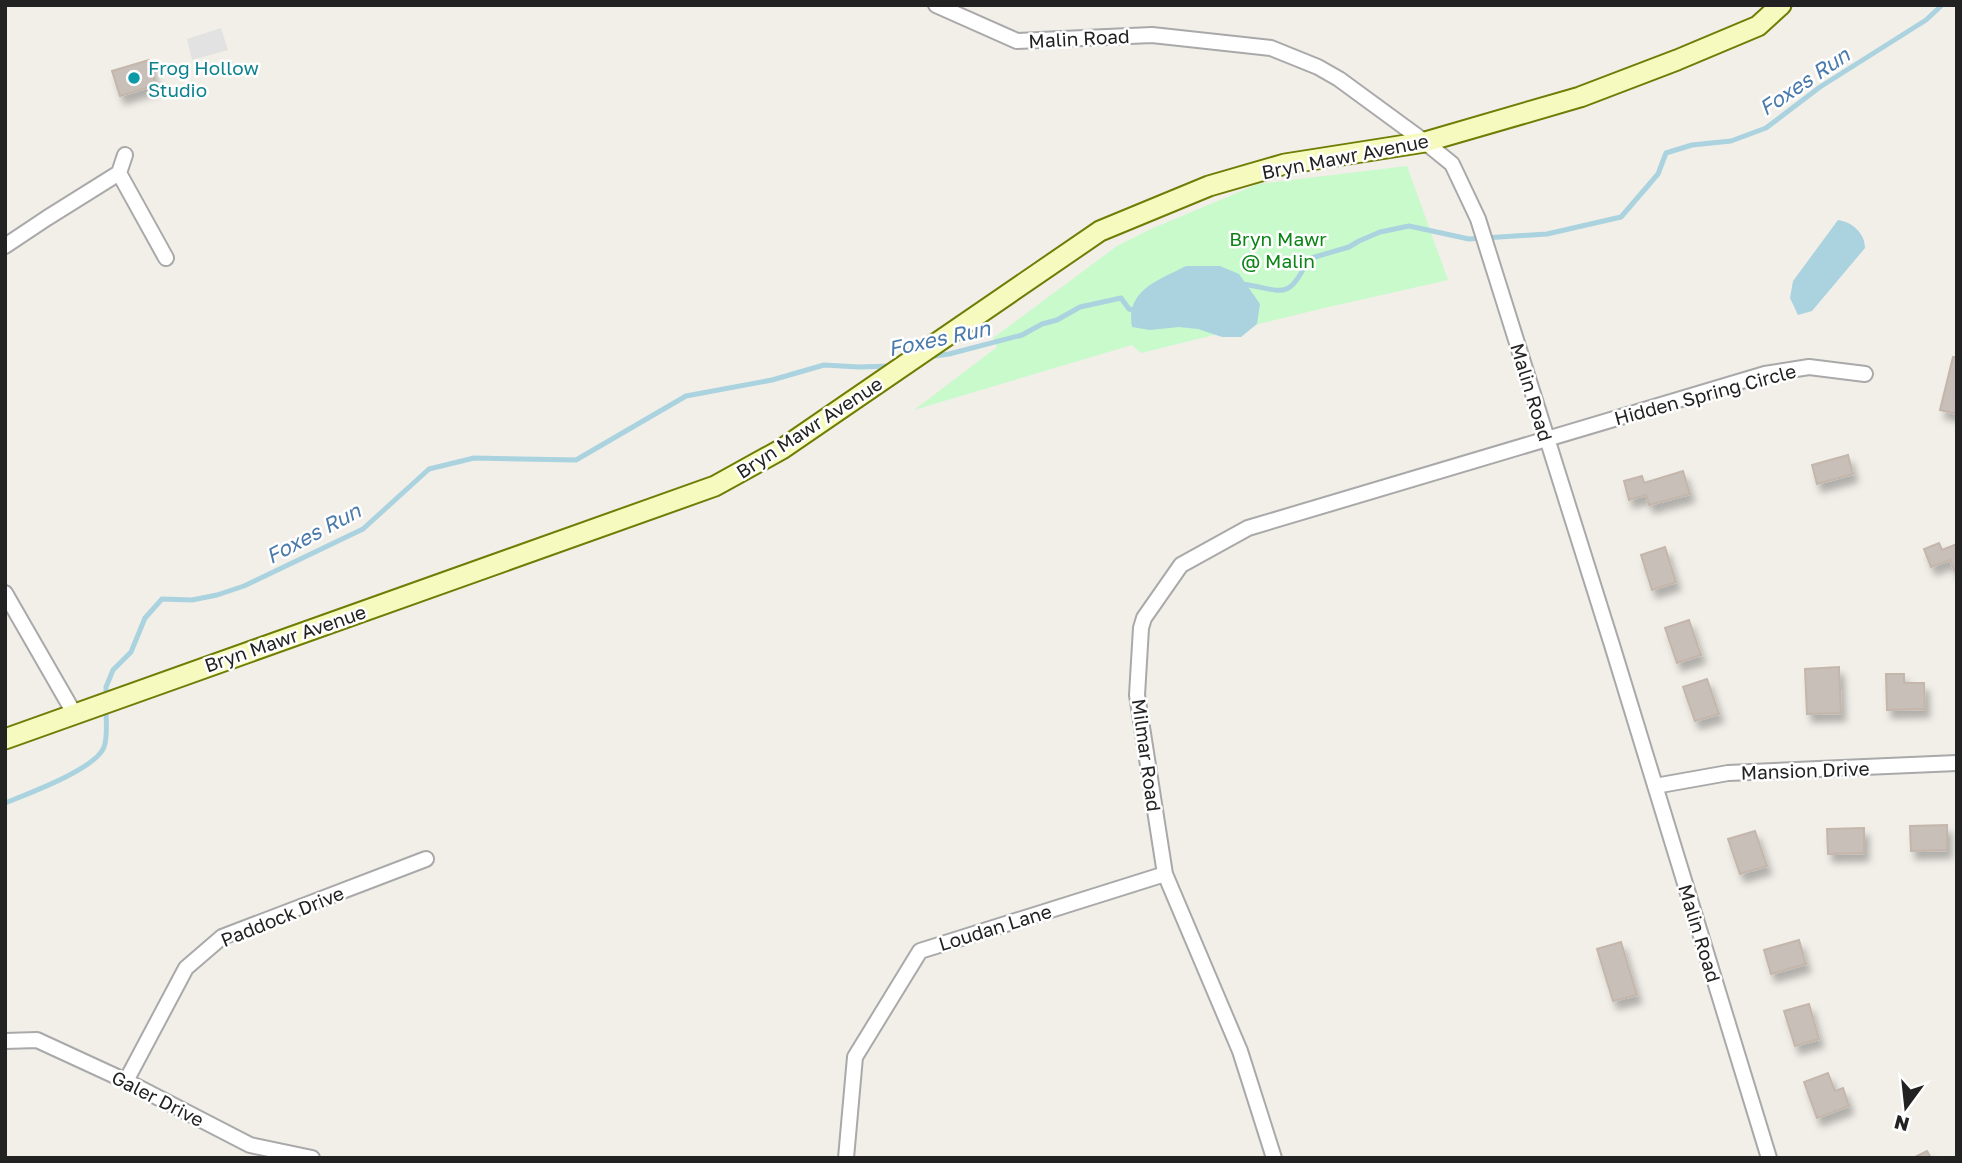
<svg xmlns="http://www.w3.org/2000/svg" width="1962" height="1163" font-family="'Golos Text',sans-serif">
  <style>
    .park { fill: #c8facc }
    .parking { fill: #e2e2e2 }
    .water { fill: #aad3df }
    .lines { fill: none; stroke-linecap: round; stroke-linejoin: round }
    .stream { stroke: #aad3df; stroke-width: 5 }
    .building { fill: #c7bfb8; stroke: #c4b6ab; stroke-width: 2; filter: url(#shadow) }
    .minor-casing { stroke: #a9a9a9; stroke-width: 18 }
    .secondary-casing { stroke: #707d05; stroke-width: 23 }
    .minor { stroke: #fff; stroke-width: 14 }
    .secondary { stroke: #f7fabf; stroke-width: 19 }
    .culture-dot { fill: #0f9aa8; stroke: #fff; stroke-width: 2.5 }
    .labels { text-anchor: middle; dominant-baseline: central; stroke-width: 5; stroke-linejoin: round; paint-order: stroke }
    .street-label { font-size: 19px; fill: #222; stroke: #fff }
    .culture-label { font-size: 19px; fill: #0d838f; stroke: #fff; text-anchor: start }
    .park-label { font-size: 19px; fill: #0c8416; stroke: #fff }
    .water-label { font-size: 21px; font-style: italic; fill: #4a7aab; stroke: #fff }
  </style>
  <defs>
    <filter id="shadow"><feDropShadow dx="4.5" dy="8" stdDeviation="3.5" flood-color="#0004"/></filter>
  </defs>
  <rect width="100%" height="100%" fill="#f2efe9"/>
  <path class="park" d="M1407 166 1448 280 1320 309 1141 353 1132 345 914 410 997 347 993 338 1117 246 1151 229 1258 184Z"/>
  <path class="parking" d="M221 28 228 50 192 60 187 39Z"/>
  <path class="water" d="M1838 220C1852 222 1865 233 1865 248L1812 311 1798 315 1790 298 1793 281Z
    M1186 266H1220L1239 274 1260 304 1257 324 1241 337H1222L1198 329 1179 327 1150 330 1132 327C1125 290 1159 280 1186 266Z"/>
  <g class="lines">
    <path class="stream" d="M1241 284C1279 288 1288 305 1308 259L1349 247 1359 241 1380 232 1409 226 1469 239 1547 234 1621 217 1658 174 1666 153 1692 145 1731 141 1766 128 1820 87 1926 20 1942 5
      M927 357 949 354 1022 335 1042 324 1057 320 1080 307 1121 298 1129 309 1137 311
      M106 699V687L113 670 131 652 145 618 162 599 192 600 217 595 244 586 363 529 429 469 474 458 576 460 686 396 772 380 824 365 859 367 891 366
      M5 803C27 794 96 769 104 747 108 737 106 721 106 709"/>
  </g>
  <path class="building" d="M149 60 156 85 120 96 112 71Z
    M1953 357H1957V414L1940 410Z
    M1848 455 1853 474 1817 484 1812 465Z
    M1683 471 1690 494 1649 505 1646 495 1629 500 1624 481 1642 476 1644 483Z
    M1939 543 1942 550 1957 544V568L1954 570 1950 560 1931 567 1924 549Z
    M1665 547 1676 582 1652 590 1641 555Z
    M1689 620 1701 655 1677 663 1665 628Z
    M1839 667 1841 713 1807 714 1805 669Z
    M1886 674H1904V683H1924L1925 709 1887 710Z
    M1707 679 1719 714 1695 721 1683 687Z
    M1947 825V850L1911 851 1910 826Z
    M1864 828V853L1828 854 1827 829Z
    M1755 831 1767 866 1740 874 1728 839Z
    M1799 940 1806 964 1771 974 1764 950Z
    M1621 942 1637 995 1613 1001 1597 949Z
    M1809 1004 1819 1039 1795 1046 1784 1011Z
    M1828 1073 1835 1091 1843 1088 1849 1106 1817 1118 1804 1082Z
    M1927 1151 1931 1158H1913Z"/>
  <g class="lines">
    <g class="minor-casing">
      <path id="minor" d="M936 5 1017 41 1152 35 1271 48 1318 67 1339 79 1425 142 1452 164 1478 219 1612 645 1769 1158
        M119 173 166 258
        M5 246 47 218 119 173 125 155
        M5 593 74 713
        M1655 786 1728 773 1957 763
        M5 1041 37 1040 126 1081 250 1145 312 1158
        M126 1081 186 968 222 937 426 859
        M846 1158 855 1057 920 951 1165 874
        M1274 1158 1240 1051 1165 874 1137 695 1141 628 1144 618 1181 565 1248 528 1765 374 1809 367 1865 374"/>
    </g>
    <g class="secondary-casing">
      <path id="secondary" d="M5 739 715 486 782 449 1100 231 1209 186 1285 164 1425 142 1580 97 1677 60 1758 26 1781 5"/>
    </g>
    <use href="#minor" class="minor"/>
    <use href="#secondary" class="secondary"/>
  </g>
  <circle class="culture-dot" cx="134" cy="78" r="7"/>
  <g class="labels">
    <g class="street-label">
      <text transform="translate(1079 38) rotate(-3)">Malin Road</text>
      <text transform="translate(1345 156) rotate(-11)">Bryn Mawr Avenue</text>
      <text transform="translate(1532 392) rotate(73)">Malin Road</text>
      <text transform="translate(1705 394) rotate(-15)">Hidden Spring Circle</text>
      <text transform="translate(809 427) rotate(-33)">Bryn Mawr Avenue</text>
      <text transform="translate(285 638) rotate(-19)">Bryn Mawr Avenue</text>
      <text transform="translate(1147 755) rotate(82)">Milmar Road</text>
      <text transform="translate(1805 770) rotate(-2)">Mansion Drive</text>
      <text transform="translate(282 916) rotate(-22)">Paddock Drive</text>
      <text transform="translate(995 927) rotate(-17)">Loudan Lane</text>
      <text transform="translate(1700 933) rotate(73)">Malin Road</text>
      <text transform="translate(158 1098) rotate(27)">Galer Drive</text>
    </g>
    <g class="culture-label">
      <text x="148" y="67">Frog Hollow<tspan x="148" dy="22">Studio</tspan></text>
    </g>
    <g class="park-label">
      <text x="1278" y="238">Bryn Mawr<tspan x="1278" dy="22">@ Malin</tspan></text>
    </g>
    <g class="water-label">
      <text transform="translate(1804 81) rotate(-34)">Foxes Run</text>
      <text transform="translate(939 338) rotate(-12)">Foxes Run</text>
      <text transform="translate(313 533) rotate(-28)">Foxes Run</text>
    </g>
  </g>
  <rect width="1962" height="1163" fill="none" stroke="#222222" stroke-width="14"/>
  <g transform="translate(1906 1107) rotate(195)" stroke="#ffffff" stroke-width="5" paint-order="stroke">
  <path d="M0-5L12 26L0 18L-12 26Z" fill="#222222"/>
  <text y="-10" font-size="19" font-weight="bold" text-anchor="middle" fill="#222222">N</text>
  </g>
</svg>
